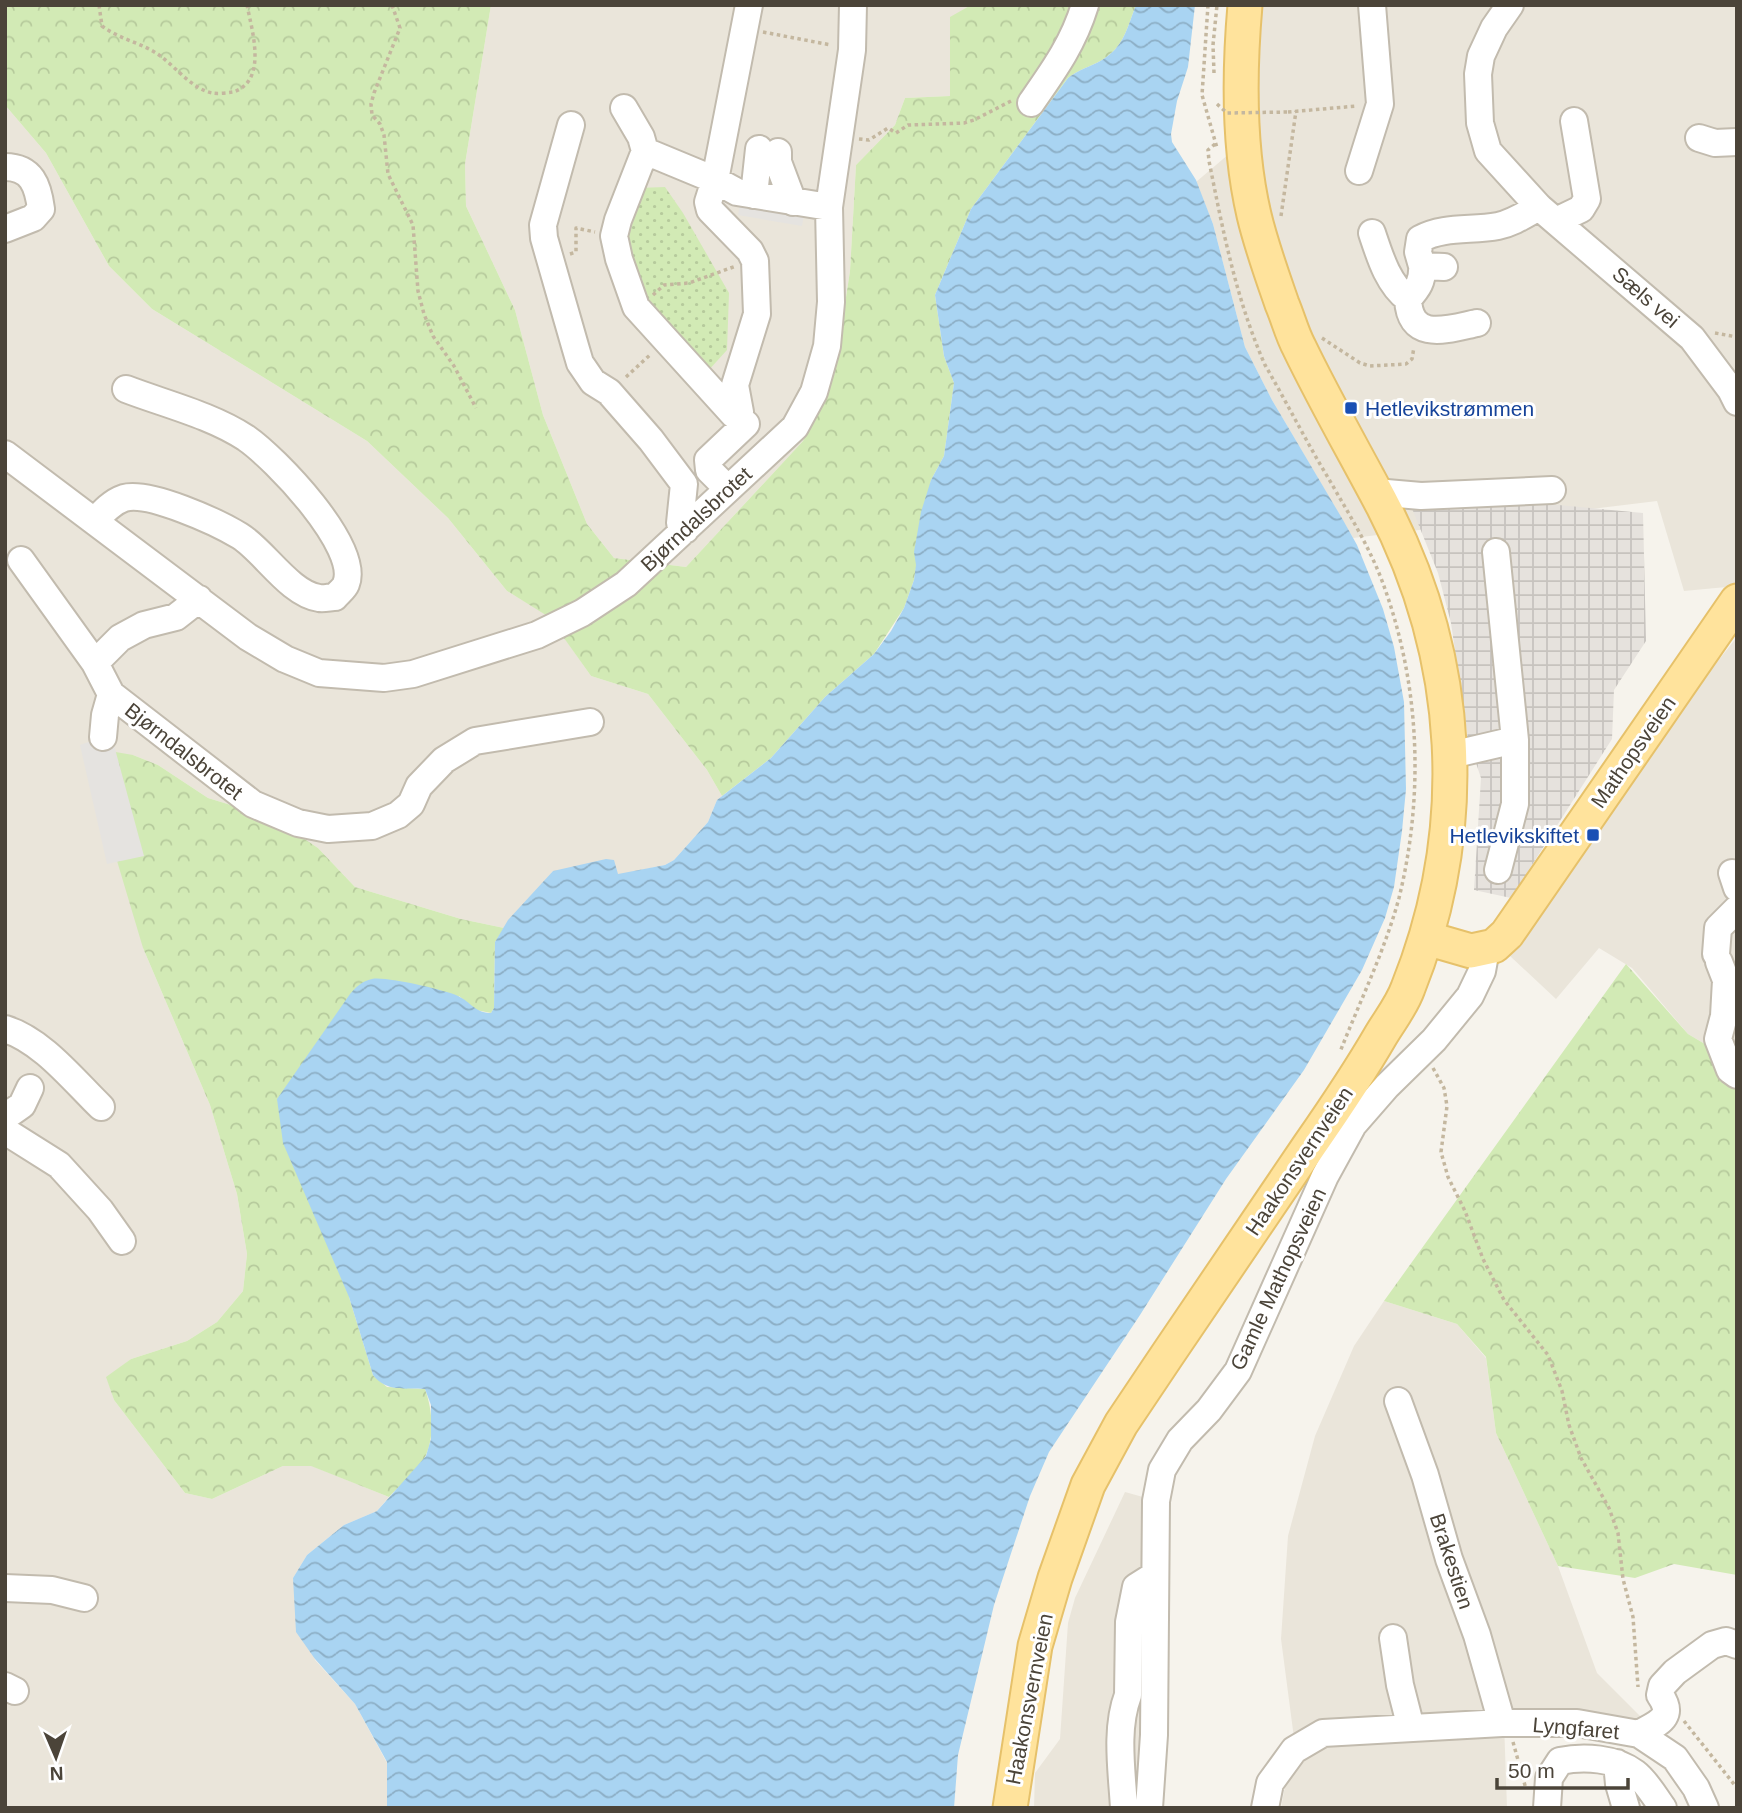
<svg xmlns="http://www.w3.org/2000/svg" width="1742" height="1813" font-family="Helvetica,sans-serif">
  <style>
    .residential { fill: #eae5da }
    .industrial { fill: url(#industrial-grid) }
    .forest { fill: url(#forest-crowns) }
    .park { fill: url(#park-dots) }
    .parking { fill: #e5e3e0 }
    .water { fill: url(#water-waves) }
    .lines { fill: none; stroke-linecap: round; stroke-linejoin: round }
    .minor-casing { stroke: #c2bbae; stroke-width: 30 }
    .major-casing { stroke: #e6c16a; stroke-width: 37 }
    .path { stroke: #c4b79f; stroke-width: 3.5; stroke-dasharray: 3.5 3.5; stroke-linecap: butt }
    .minor { stroke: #fff; stroke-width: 26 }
    .major { stroke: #ffe39c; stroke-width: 33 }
    .path-bridge { stroke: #c4b79f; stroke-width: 3.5; stroke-dasharray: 3.5 3.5; stroke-linecap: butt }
    .transit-dot { fill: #1a4fb4; stroke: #fff; stroke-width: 2.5 }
    .labels { text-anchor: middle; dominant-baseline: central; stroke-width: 6; stroke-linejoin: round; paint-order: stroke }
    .street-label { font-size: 21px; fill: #4b4439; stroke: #fff }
    .transit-label { font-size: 21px; fill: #164399; stroke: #fff; text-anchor: start }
  </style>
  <defs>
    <pattern id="industrial-grid" width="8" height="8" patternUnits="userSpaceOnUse" patternTransform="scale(1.75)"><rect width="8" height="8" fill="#e6e2dd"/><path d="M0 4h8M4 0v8" fill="none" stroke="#c7c3be"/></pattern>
    <pattern id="forest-crowns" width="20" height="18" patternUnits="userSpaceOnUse" patternTransform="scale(1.75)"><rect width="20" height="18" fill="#d2eab5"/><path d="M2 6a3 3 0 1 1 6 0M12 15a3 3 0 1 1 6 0" fill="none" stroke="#b6ca9c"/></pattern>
    <pattern id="park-dots" width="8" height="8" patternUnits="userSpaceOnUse" patternTransform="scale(1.75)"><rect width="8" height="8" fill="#d2eab5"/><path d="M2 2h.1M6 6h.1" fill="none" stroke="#b6ca9c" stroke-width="1.8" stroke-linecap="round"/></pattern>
    <pattern id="water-waves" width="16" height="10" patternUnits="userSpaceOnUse" patternTransform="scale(1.75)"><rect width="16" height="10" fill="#a9d4f2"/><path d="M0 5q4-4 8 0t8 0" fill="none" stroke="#8caec5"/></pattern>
  </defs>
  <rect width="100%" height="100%" fill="#f6f3ec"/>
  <path class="residential" d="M491 5H971L950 18V96L905 98 895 125 856 165 850 271 834 375 803 441 686 567 614 558 587 524 543 415 515 310 466 206 465 164Z
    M1258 5H1737V586L1684 591 1657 501 1353 538 1272 400 1245 347 1213 224 1196 182 1236 148Z
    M5 105 46 153 109 266 152 309 367 441 448 518 507 591 549 616 591 676 648 694 707 770 722 796 717 800 708 822 674 860 665 865 618 875 553 871 504 928 461 919 355 887 318 848 273 818 208 798 158 765 133 755 143 948 210 1105 237 1194 247 1254 243 1291 217 1322 187 1341 131 1359 107 1378 114 1400 185 1493 212 1499 283 1466H312L389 1497 377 1511 344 1525 307 1555 293 1578 315 1660 355 1704 387 1763V1808H5Z
    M1737 637V1063L1688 1034 1632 968 1599 948 1556 999 1495 942Z
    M1384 1301 1457 1324 1486 1358 1496 1433 1558 1566 1597 1673 1664 1740 1504 1722 1507 1808H1281L1294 1738 1281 1639 1288 1536 1315 1436 1354 1346Z
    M1125 1492 1150 1499 1143 1808H1034L1035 1773 1060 1739 1068 1623 1075 1598Z"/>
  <path class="industrial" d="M1548 504 1643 513 1646 641 1614 690 1612 739 1511 898 1474 890 1481 778 1468 739 1451 623 1438 573 1411 506Z"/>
  <path class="forest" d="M5 5H491L465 164 466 206 515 310 543 415 587 524 614 558 686 567 803 441 834 375 850 271 856 165 895 125 905 98 950 96V17L971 5H1136C1127 28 1124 47 1102 60 1090 67 1079 69 1068 78L971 209 935 295 944 356 954 383 944 456 931 480 914 580 904 608 874 654 825 697 771 758 722 796 707 770 648 694 591 676 549 617 507 591 448 518 367 441 152 309 109 266 46 153 5 105Z
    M104 750 133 755 158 765 208 798 273 818 318 848 355 887 461 919 504 928 495 942 494 1008 491 1013 476 1010 459 996 349 1297 373 1375 387 1387 425 1389C432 1408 435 1435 426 1455 419 1470 401 1484 389 1497L311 1466H283L212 1499 185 1493 114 1400 106 1377 131 1359 187 1341 217 1322 243 1291 247 1254 237 1194 210 1105 143 948 89 767Z
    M1626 964 1688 1034 1737 1063V1575L1674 1564 1635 1578 1558 1566 1496 1433 1486 1357 1457 1324 1384 1301Z"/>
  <path class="park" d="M665 187 683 213 729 293 727 350 707 372 644 304 620 237 638 188Z"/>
  <path class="parking" d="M741 201 805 211 802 226 738 215Z
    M111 734 144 856 107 864 80 745Z"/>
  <path class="water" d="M1136 5H1195L1188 67 1177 101 1171 134 1172 142 1196 180 1213 224 1245 347 1272 400 1343 520 1357 545 1383 609 1394 647 1404 702 1406 789 1402 831 1394 887 1385 918 1362 970 1304 1070 1226 1179 1140 1315 1049 1452 1030 1496 994 1605 958 1755 954 1808H387V1762L355 1704 315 1659 296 1632 293 1578 307 1555 344 1525 377 1511 426 1456 431 1439V1405L425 1389C405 1388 386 1392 373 1375L349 1297 283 1143 277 1099 350 994C356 987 362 981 372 979 385 976 445 990 458 996 471 1002 475 1013 491 1013L494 1008 495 942 508 920 553 871 606 859 614 860 618 874 665 865 674 860 708 822 717 800 771 758 825 697 874 654 891 631 904 608 914 580 916 565 914 552 921 512 931 480 944 456 954 383 944 356 935 295 971 209 1068 78C1079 69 1090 67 1102 60 1124 47 1127 28 1136 5Z"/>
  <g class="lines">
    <g class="minor-casing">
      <path id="minor" d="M749 5 715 180 737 192 829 207
        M1510 5 1494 28 1481 56 1478 74 1480 123 1488 151 1539 207 1692 338 1731 390 1737 402
        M1031 103C1054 70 1073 44 1085 5
        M624 108 641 137 645 151
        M571 125 543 225 544 238 575 346 580 363 593 382 609 392 651 440 684 484 680 523 685 530
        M1699 138 1715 143 1737 142
        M645 151 715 180 708 202 710 210 750 251 755 261 757 314 735 385 740 412 734 415 636 307 619 259 614 236 618 220Z
        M778 152V162L793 202
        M5 167C32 167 38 186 41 209L33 218 5 229
        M1359 171 1380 104 1372 5
        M754 195 759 149
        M1556 221 1581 209 1587 199 1574 121
        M1372 233C1380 257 1388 284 1408 299
        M1422 266C1423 281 1418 288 1408 299 1410 343 1448 329 1477 323
        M1444 267 1422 266 1418 252 1420 239C1444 226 1471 231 1498 226 1513 223 1526 214 1539 207
        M5 454 248 637 285 659 319 673 384 678 413 674 537 635 582 613 626 584 795 427 814 392 827 346 831 302 829 207 852 50 853 5
        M728 489 709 470 708 460 746 424
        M1375 492 1421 496 1552 490
        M95 521C103 512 112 502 124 498 149 491 217 522 240 536 264 551 290 594 319 598 324 599 330 597 335 597 338 593 344 589 346 584 361 547 275 458 246 438 211 415 165 404 126 389
        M21 560 95 663
        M199 599 176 617 144 625 120 638 95 663 111 694 253 804 298 823 328 829 372 826 398 815 411 804 419 786 444 760 475 741 590 722
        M103 737 105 715 111 694
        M1451 755 1515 740 1496 552
        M1498 870 1515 804V740
        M1732 873 1737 888
        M1716 954 1718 928 1737 909
        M1719 962 1726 980 1724 1016 1718 1039 1730 1070 1737 1075
        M5 1029C42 1040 74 1081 101 1107
        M5 1117 22 1105 30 1088
        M5 1131 59 1165 100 1210 122 1241
        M1398 1401 1425 1475 1449 1559 1477 1635 1502 1723
        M5 1588 52 1590 84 1598
        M1393 1638 1400 1685 1411 1728
        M5 1686 15 1691
        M1639 1734C1657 1723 1676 1718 1660 1695L1662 1686 1675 1672 1712 1645 1726 1641 1737 1645
        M1617 1763 1619 1784 1626 1808
        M1124 1808C1122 1772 1115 1729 1128 1695L1129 1622 1136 1587 1155 1575
        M1149 1808 1154 1735 1156 1501 1162 1470 1180 1440 1209 1410 1238 1371 1325 1176 1353 1125 1387 1086 1434 1040 1470 996 1482 971 1486 949
        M1265 1808 1270 1783 1294 1750 1323 1733 1502 1723H1577L1639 1734 1675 1758 1696 1788 1705 1808
        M1547 1808 1549 1778 1560 1761C1584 1756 1615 1758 1635 1773 1646 1781 1655 1797 1663 1808"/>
    </g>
    <g class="major-casing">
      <path id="major" d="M1426 938 1471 951 1494 946 1507 934 1737 601
        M1010 1808 1035 1646 1055 1578 1088 1485 1121 1424C1183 1331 1246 1239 1309 1146 1334 1110 1359 1073 1381 1035 1390 1020 1402 1005 1408 988 1472 828 1462 658 1383 506 1355 453 1325 401 1299 347 1292 334 1288 318 1282 304 1272 275 1261 245 1254 215 1238 147 1239 74 1245 5"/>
    </g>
    <path class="path" d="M99 5 102 26C119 39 142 43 159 55 176 67 192 89 212 93 218 94 227 93 233 92 268 81 252 31 247 5
      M392 5 400 28 374 93 371 104 372 115 380 124 384 135 388 174 413 225 418 291 424 314 433 336 454 366 476 408
      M1208 5 1202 95 1217 148
      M763 32 831 45
      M1214 73 1213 45 1217 5
      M1288 112 1357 106
      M859 139 869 140 888 128 896 133 908 125 964 123 974 120 1011 101
      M1215 144 1208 150 1209 161C1223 231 1236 299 1265 365 1287 403 1307 443 1330 481 1350 516 1372 551 1385 589 1420 688 1424 796 1399 898 1385 950 1360 1001 1340 1052
      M1281 216 1296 111
      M570 254 576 252V228L595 232
      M653 295 664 285 689 283 736 266
      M1715 333 1737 337
      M1322 338 1360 363 1370 366 1406 364 1412 359 1414 347
      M626 377 651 354
      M1433 1068 1444 1088 1447 1106 1441 1152 1448 1177 1465 1211 1483 1259 1504 1300 1548 1355 1562 1391 1569 1425 1581 1458 1609 1508 1618 1533 1623 1579 1633 1617 1638 1687
      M1684 1721 1737 1788
      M1513 1742 1526 1789"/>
    <use href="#minor" class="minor"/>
    <use href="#major" class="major"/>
    <path class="path-bridge" d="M1217 104 1227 113 1288 112"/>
  </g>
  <g class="transit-dot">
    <rect x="1344" y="401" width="14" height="14" rx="3.5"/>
    <rect x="1586" y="828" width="14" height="14" rx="3.5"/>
  </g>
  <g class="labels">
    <g class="street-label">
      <text transform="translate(1646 297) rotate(41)">Sæls vei</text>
      <text transform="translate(696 519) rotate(-43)">Bjørndalsbrotet</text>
      <text transform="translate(184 751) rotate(38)">Bjørndalsbrotet</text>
      <text transform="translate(1633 752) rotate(-55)">Mathopsveien</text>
      <text transform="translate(1299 1161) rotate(-56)">Haakonsvernveien</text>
      <text transform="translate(1278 1279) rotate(-65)">Gamle Mathopsveien</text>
      <text transform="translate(1452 1561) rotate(72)">Brakestien</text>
      <text transform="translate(1029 1699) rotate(-79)">Haakonsvernveien</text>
      <text transform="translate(1576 1728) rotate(5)">Lyngfaret</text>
    </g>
    <g class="transit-label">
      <text x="1365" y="408">Hetlevikstrømmen</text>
      <text x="1579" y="835" text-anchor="end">Hetlevikskiftet</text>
    </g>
  </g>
  <rect width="1742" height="1813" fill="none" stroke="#4b4439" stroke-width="14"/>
  <g transform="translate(56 1757) rotate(178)" stroke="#ffffff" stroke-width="5" paint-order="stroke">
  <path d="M0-5L12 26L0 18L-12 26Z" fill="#4b4439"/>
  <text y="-10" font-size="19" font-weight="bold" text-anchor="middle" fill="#4b4439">N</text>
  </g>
  <path d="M1497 1778v10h131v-10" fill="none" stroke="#4b4439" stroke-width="3.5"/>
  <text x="1508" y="1778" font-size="21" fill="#4b4439" stroke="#ffffff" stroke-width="5" paint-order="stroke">50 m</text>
</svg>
